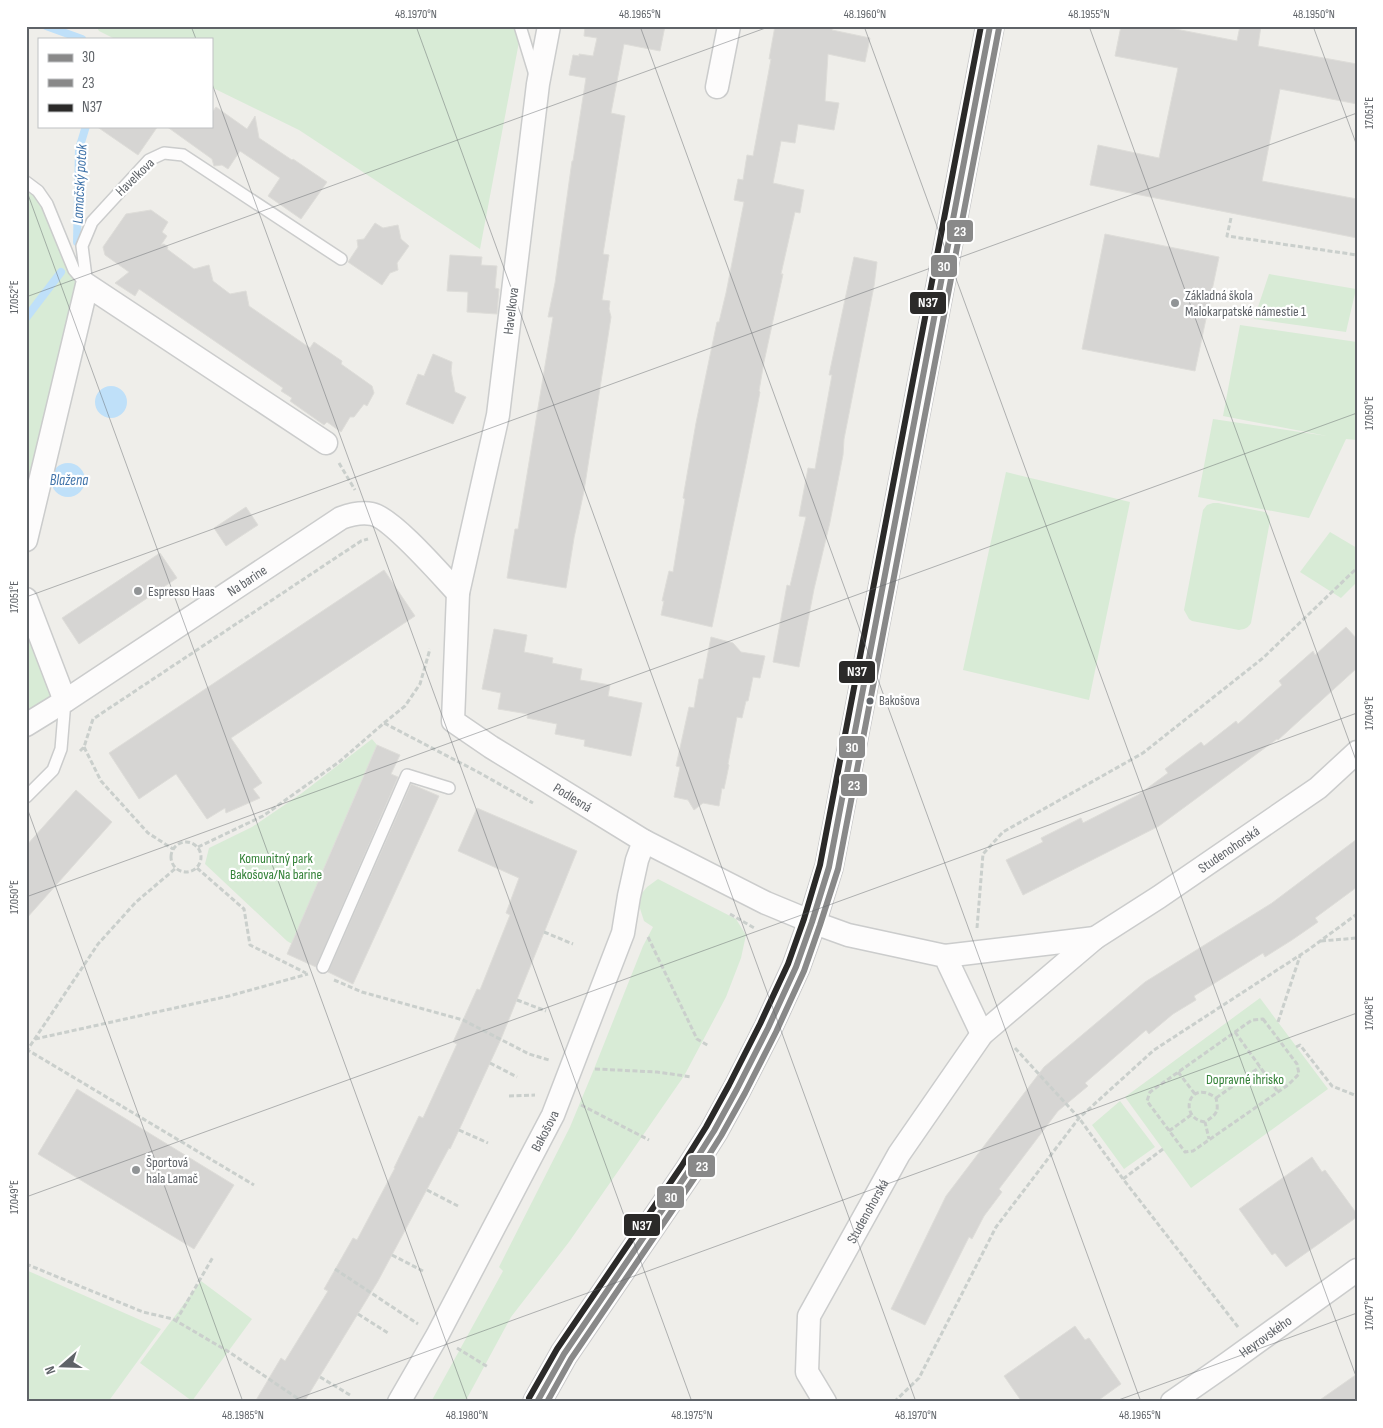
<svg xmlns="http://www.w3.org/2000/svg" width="1383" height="1428" font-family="'Sofia Sans Condensed',sans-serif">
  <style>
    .green { fill: #d8ebd6 }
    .water { fill: #bfe0f9 }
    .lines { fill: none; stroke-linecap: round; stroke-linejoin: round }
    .stream { stroke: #bfe0f9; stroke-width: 8 }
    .building { fill: #d6d5d3; stroke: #deddd9 }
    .lane-casing { stroke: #cbcccc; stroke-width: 14 }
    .street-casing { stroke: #cbcccc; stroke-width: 25 }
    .secondary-casing { stroke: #cacacb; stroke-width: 30 }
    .path { stroke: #cacfcc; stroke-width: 3; stroke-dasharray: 5 2.5; stroke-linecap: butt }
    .lane { stroke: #fdfcfc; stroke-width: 11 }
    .street { stroke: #fdfcfc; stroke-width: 22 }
    .secondary { stroke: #fdfcfc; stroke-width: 28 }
    .bus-1-casing { stroke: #fff; stroke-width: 10 }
    .bus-2-casing { stroke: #fff; stroke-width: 10 }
    .bus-3-casing { stroke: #fff; stroke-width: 10 }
    .bus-1 { stroke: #898989; stroke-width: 6 }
    .bus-2 { stroke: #898989; stroke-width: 6 }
    .bus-3 { stroke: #2b2a29; stroke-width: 6 }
    .ticks { fill: none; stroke: #5f6368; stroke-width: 1; stroke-opacity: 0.45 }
    .poi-dot { fill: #919496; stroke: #fff; stroke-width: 2 }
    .bus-dot { fill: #5f6368; stroke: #fff; stroke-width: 2 }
    .labels { text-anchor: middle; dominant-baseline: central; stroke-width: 4.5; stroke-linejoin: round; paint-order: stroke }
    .bus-label { font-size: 13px; fill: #5f6368; stroke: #fff; text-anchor: start }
    .street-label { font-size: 14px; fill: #5f6368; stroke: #fff }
    .poi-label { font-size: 14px; fill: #5f6368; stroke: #fff; text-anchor: start }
    .park-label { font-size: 14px; fill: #348238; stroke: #fff }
    .water-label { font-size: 15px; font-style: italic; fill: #4174aa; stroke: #fff }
    .line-badge { stroke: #fff; stroke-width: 2 }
    .badge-label { font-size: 14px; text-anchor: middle; font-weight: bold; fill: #fff }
    .neatline { fill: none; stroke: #5f6368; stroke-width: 2 }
    .ticks-label { font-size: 12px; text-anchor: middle; fill: #5f6368 }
  </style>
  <rect width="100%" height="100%" fill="#efeeea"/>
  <path class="green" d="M96 26H522L480 249 299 130 211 87V39H115L99 31Z
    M26 182 38 191 87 285 26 540Z
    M1269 274 1356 289 1346 332 1254 319Z
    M1240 325 1357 342V440L1346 439 1309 518 1198 497 1213 419 1327 436 1223 416Z
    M1006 472 1130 502 1089 700 963 670Z
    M1213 503H1218L1265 512 1269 516 1270 521 1251 623C1248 628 1245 629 1239 630L1192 621 1189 619 1184 610 1203 510 1207 505Z
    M1330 532 1357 548V582L1341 598 1300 572Z
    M26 599 65 701 26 725Z
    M372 739 377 745 292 944 287 941 205 864 209 848 252 827 302 793Z
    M658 879 736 919 746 935 741 958 726 997 684 1076 569 1242 511 1317 465 1402H431L503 1271 499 1267 570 1127 594 1069 643 946 653 927 644 921 637 899 647 887Z
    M1260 998 1328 1089 1191 1188 1125 1097Z
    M1120 1101 1155 1147 1124 1169 1092 1125Z
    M26 1270 161 1329 108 1402 26 1401Z
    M201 1281 252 1319 192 1401 140 1363Z"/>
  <path class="water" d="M95 402a16 16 0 1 1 32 0a16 16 0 1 1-32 0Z
    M51 480a17 17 0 1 1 34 0a17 17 0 1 1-34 0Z"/>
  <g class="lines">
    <path class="stream" d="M46 26 82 39
      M77 242 79 149 86 126
      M26 318 61 272"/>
  </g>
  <path class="building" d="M585 26H665L660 51 624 44 611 113 625 116 603 254 609 255 602 300 610 301 609 309 611 317 584 491 574 538 566 588 507 578 515 529H518L553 317H548L555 283 572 161H573L586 78 569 75 573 55 579 56V54L593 56 597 38 584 36Z
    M775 26H833L832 30 870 38 865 62 828 54 825 101 839 103 834 130 798 124 795 143 781 141 773 183 804 190 800 213 795 212 781 274H783L764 362 759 391 760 392 746 464 712 627 661 615 664 601H662L669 571 673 572 685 499 683 498 696 423 717 322H719L726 293 744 202 734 200 738 179 743 180 747 155 753 156 771 59H769Z
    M1121 26H1160L1237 41 1240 26H1261L1258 46 1357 64V104L1280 89 1262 181 1357 199V238L1090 185 1098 145 1159 158 1173 92 1178 68 1115 56Z
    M216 107 247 129 255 116 259 138 292 160 293 159 327 182 301 219 268 196 280 178 240 151 228 169 222 165 214 166 212 159 166 126H211V114Z
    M96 126H158L138 155Z
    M151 210 168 222 162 232 167 236 161 245 164 244 168 247 167 249 194 269 209 265 213 281 230 294 246 291 249 306 310 348 314 342 342 361 341 364 372 386 374 393 367 406 364 404 354 417H350L341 432 327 422 324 425 290 401 292 398 281 391 283 388 139 289 135 296 115 283 129 272 105 255 103 247 126 214Z
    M375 223 383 228 398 225 401 239 409 246 397 263 398 270 390 273 382 285 348 262 358 247 357 240 364 239Z
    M1105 234 1219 257 1195 371 1082 349Z
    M450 255 482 257 481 265 497 266 495 288 499 289 497 314 467 312 468 292 447 291Z
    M854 257 877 262 874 286 844 439 843 455 830 522 814 589 799 667 773 662 787 585 790 586 806 517 799 516 808 468 815 469 832 375H829Z
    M433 354 452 362 451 371 455 392 466 397 453 424 406 404 418 374 424 376Z
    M246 507 258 525 226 546 214 528Z
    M160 553 177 578 79 644 62 618Z
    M384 570 415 616 231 738 262 783 253 789 260 798 226 813 225 808 207 819 176 774 139 799 109 753Z
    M1346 627 1357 639V668L1278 740 1277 739 1159 826 1023 895 1006 860 1043 842 1041 838 1081 818 1083 823 1138 795 1168 773 1165 769 1201 742 1204 746 1236 721 1238 724 1282 685 1279 681 1313 651 1315 655Z
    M494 629 527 635 524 652 553 658 552 663 582 669 580 680 610 685 608 696 642 703 631 756 584 746 585 740 555 734 557 724 527 718 528 714 498 709 501 693 482 689Z
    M711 637 733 643 741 652 765 656 760 678 753 677 748 701H746L742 718 737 717 728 764 729 765 724 789 722 788 719 806 703 803 694 810 688 800 674 797 680 767 676 766 689 707 694 708 699 679H703Z
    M377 745 400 755 391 774 398 777 316 967 287 954Z
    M411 784 439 796 353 984 328 972Z
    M76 790 112 822 26 919V846Z
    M477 808 577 851 501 1039 459 1130 450 1149 449 1148 378 1281 304 1402H255L281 1358 285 1361 328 1291 324 1289 353 1238 357 1240 395 1168H394L419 1116 423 1118 457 1044 453 1042 477 989 480 990 510 915 506 913 519 878 458 851Z
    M1357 839V887L1315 918 1318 922 1292 940 1265 957 1263 953 1194 996 1196 1000 1173 1014 1149 1034 1146 1030 1085 1083 1088 1086 1058 1111 999 1189 1002 1192 984 1216 972 1239 969 1237 925 1325 891 1309 946 1196 1044 1067 1145 982 1272 903Z
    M77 1089 234 1185 194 1249 38 1154Z
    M1312 1157 1322 1172 1325 1170 1357 1214V1217L1286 1267 1275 1253 1272 1255 1239 1209Z
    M1075 1326 1085 1340 1089 1338 1121 1384 1096 1402H1022L1004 1376Z
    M1357 1374V1402H1317Z"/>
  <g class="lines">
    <g class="lane-casing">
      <path id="lane" d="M520 26 535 75
        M26 182 38 191 47 204 74 270 87 285
        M87 285 82 246 92 222 149 160 164 153 183 155 341 259
        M26 797 53 770 61 749 65 701
        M323 967 407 775 449 788"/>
    </g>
    <g class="street-casing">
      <g id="street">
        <path id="s1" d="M549 26 538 84 498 415 458 593 453 721 491 747 644 841 766 903 812 922 848 935 945 956 982 1034"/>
        <path d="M717 87 729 26"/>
        <path d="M26 540 87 285 326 443"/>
        <path d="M26 599 65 701"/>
        <path id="s2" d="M26 725 65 701 341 518C352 514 361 512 372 514 392 518 442 576 458 593"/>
        <path d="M945 956 1095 938"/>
        <path id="s3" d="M399 1402 437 1336 553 1115 623 933 629 896 637 860 644 841"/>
        <path id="s4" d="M825 1402 807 1372 809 1316 899 1154 982 1034 1095 938 1159 897 1318 788 1357 752"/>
        <path id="s5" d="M1172 1402 1228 1363 1357 1270"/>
      </g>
    </g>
    <g class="secondary-casing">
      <path id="secondary" d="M537 1402 564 1354 688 1172 714 1131 737 1089 768 1028 796 967 812 922 829 867 990 26"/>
    </g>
    <path class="path" d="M1231 218 1227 236 1357 255
      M339 463 355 490
      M384 723 405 706 420 684 430 649
      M84 747 101 781 148 833 173 849
      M80 751 84 747 93 719 361 541 368 539
      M171 857a15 15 0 1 1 30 0a15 15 0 1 1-30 0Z
      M198 847 263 816 339 762 384 723 478 772 533 803
      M197 868 244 909 250 945 306 973
      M730 914 756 929
      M977 928 983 854 1003 832 1143 753 1263 658 1357 568
      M544 932 573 944
      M648 937 697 1039 709 1046
      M1321 941 1357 938
      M334 980 362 992 463 1020 529 1054 549 1060
      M517 1000 546 1011
      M1263 1019 1297 1064 1299 1074 1288 1085 1193 1151 1185 1152 1147 1101 1150 1092 1252 1020Z
      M1278 1022 1300 956
      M1235 1032 1278 1092
      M35 1039 229 996 308 974
      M1296 1047 1300 1045 1332 1086 1357 1096
      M1015 1048 1079 1118 1123 1179 1238 1327
      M26 1049 254 1185
      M26 1052 98 944 136 902 176 868
      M490 1063 517 1077
      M595 1069 657 1072 692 1077
      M1178 1072 1195 1094
      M509 1096 535 1095
      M1216 1098 1260 1067
      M581 1105 649 1140
      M1205 1122C1178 1119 1188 1077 1216 1098 1219 1112 1217 1114 1205 1122L1209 1139
      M459 1130 488 1143
      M1169 1131 1191 1115
      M1123 1179 1163 1149
      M427 1190 458 1206
      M392 1255 423 1271
      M26 1264 143 1312 173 1319 229 1352 303 1402
      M335 1269 418 1324
      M358 1314 388 1333
      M176 1321 213 1257
      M457 1348 488 1367
      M320 1377 350 1395
      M894 1402 919 1378 996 1227 1079 1118 1154 1050 1308 950 1357 914"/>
    <use href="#lane" class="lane"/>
    <use href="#street" class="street"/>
    <use href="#secondary" class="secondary"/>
    <g class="bus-1-casing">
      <path id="bus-1" d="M537 1402 564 1354 688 1172 714 1131 737 1089 768 1028 796 967 812 922 829 867 990 26"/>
    </g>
    <g class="bus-2-casing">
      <path id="bus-2" d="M547 1402 571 1359 695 1177 721 1136 745 1093 776 1032 804 971 820 925 838 869 999 28"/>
    </g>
    <g class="bus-3-casing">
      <path id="bus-3" d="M529 1398 557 1349 681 1167 706 1127 729 1085 760 1024 788 964 804 919 820 865 981 26"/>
    </g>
    <use href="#bus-1" class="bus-1"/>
    <use href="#bus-2" class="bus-2"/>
    <use href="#bus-3" class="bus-3"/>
  </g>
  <path class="ticks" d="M191 26 196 39M416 26 916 1402M640 26 1141 1402M864 26 1357 1379M1089 26 1357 763M1313 26 1357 146M211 81 692 1402M26 189 468 1402M26 297 771 26M26 597 1357 113M26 805 243 1402M26 897 1357 413M26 1197 1357 713M288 1402 1357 1013M1113 1402 1357 1313"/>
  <g class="poi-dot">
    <circle cx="1175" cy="303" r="5"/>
    <circle cx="138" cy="591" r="5"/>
    <circle cx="136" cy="1170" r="5"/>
  </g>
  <circle class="bus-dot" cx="870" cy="701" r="4.5"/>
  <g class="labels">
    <g class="bus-label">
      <text x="879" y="701">Bakošova</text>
    </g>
    <g class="street-label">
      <text transform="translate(135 177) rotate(-44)">Havelkova</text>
      <text transform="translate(511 311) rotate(-83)">Havelkova</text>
      <text stroke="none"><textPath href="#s2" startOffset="264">Na barine</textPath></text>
      <text stroke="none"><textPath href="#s1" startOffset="845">Podlesná</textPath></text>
      <text stroke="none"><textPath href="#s4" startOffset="731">Studenohorská</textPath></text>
      <text stroke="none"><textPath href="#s3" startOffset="308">Bakošova</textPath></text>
      <text stroke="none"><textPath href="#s4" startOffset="211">Studenohorská</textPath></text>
      <text stroke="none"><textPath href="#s5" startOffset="114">Heyrovského</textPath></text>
    </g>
    <g class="poi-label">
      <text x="1185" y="295">Základná škola<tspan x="1185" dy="16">Malokarpatské námestie 1</tspan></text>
      <text x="148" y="591">Espresso Haas</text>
      <text x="146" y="1162">Športová<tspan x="146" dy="16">hala Lamač</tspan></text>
    </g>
    <g class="park-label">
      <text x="276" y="858">Komunitný park<tspan x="276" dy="16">Bakošova/Na barine</tspan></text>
      <text x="1245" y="1079">Dopravné ihrisko</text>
    </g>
    <g class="water-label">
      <text transform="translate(80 184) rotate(-87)">Lamačský potok</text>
      <text x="69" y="480">Blažena</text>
    </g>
  </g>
  <g class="line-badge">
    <rect x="946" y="219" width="28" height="24" rx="5" fill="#898989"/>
    <rect x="930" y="254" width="28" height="24" rx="5" fill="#898989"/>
    <rect x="909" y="291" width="38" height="24" rx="5" fill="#2b2a29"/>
    <rect x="838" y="660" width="38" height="24" rx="5" fill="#2b2a29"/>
    <rect x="838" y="735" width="28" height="24" rx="5" fill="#898989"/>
    <rect x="840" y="773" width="28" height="24" rx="5" fill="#898989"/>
    <rect x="687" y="1154" width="29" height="24" rx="5" fill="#898989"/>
    <rect x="656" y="1185" width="29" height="24" rx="5" fill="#898989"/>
    <rect x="623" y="1213" width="38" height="24" rx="5" fill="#2b2a29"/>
  </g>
  <g class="badge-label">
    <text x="960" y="236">23</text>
    <text x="944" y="271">30</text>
    <text x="928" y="307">N37</text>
    <text x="857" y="676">N37</text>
    <text x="852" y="752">30</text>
    <text x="854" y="790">23</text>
    <text x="702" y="1171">23</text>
    <text x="671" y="1202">30</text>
    <text x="642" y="1230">N37</text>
  </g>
  <rect width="1383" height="1428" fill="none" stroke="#ffffff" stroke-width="55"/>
  <rect x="38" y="38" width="175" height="90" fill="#ffffff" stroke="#bfc1c3"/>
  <rect x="48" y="54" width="25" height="8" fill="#898989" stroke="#bfc1c3"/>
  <text x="82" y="62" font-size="15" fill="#5f6368">30</text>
  <rect x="48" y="79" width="25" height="8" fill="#898989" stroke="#bfc1c3"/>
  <text x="82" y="88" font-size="15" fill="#5f6368">23</text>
  <rect x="48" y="104" width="25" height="8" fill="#2b2a29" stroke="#bfc1c3"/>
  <text x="82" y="112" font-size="15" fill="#5f6368">N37</text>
  <g transform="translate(62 1366) rotate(250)" stroke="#ffffff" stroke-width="4" paint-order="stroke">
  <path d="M0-4L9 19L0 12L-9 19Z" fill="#5f6368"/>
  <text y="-8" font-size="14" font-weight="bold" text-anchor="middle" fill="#5f6368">N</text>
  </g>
  <rect x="28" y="28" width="1328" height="1372" class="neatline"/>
  <g class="ticks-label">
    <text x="416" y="18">48.1970°N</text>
    <text x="640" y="18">48.1965°N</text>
    <text x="865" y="18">48.1960°N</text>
    <text x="1089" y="18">48.1955°N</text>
    <text x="1314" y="18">48.1950°N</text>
    <text transform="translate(1369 113) rotate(-90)" y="4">17.051°E</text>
    <text transform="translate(14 297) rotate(-90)" y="4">17.052°E</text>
    <text transform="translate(1369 413) rotate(-90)" y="4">17.050°E</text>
    <text transform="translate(14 597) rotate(-90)" y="4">17.051°E</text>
    <text transform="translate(1369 713) rotate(-90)" y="4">17.049°E</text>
    <text transform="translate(14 897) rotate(-90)" y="4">17.050°E</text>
    <text transform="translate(1369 1013) rotate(-90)" y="4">17.048°E</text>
    <text transform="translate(14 1197) rotate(-90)" y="4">17.049°E</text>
    <text transform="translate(1369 1313) rotate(-90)" y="4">17.047°E</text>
    <text x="243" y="1419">48.1985°N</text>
    <text x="467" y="1419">48.1980°N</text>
    <text x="692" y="1419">48.1975°N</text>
    <text x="916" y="1419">48.1970°N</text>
    <text x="1140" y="1419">48.1965°N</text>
  </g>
</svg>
